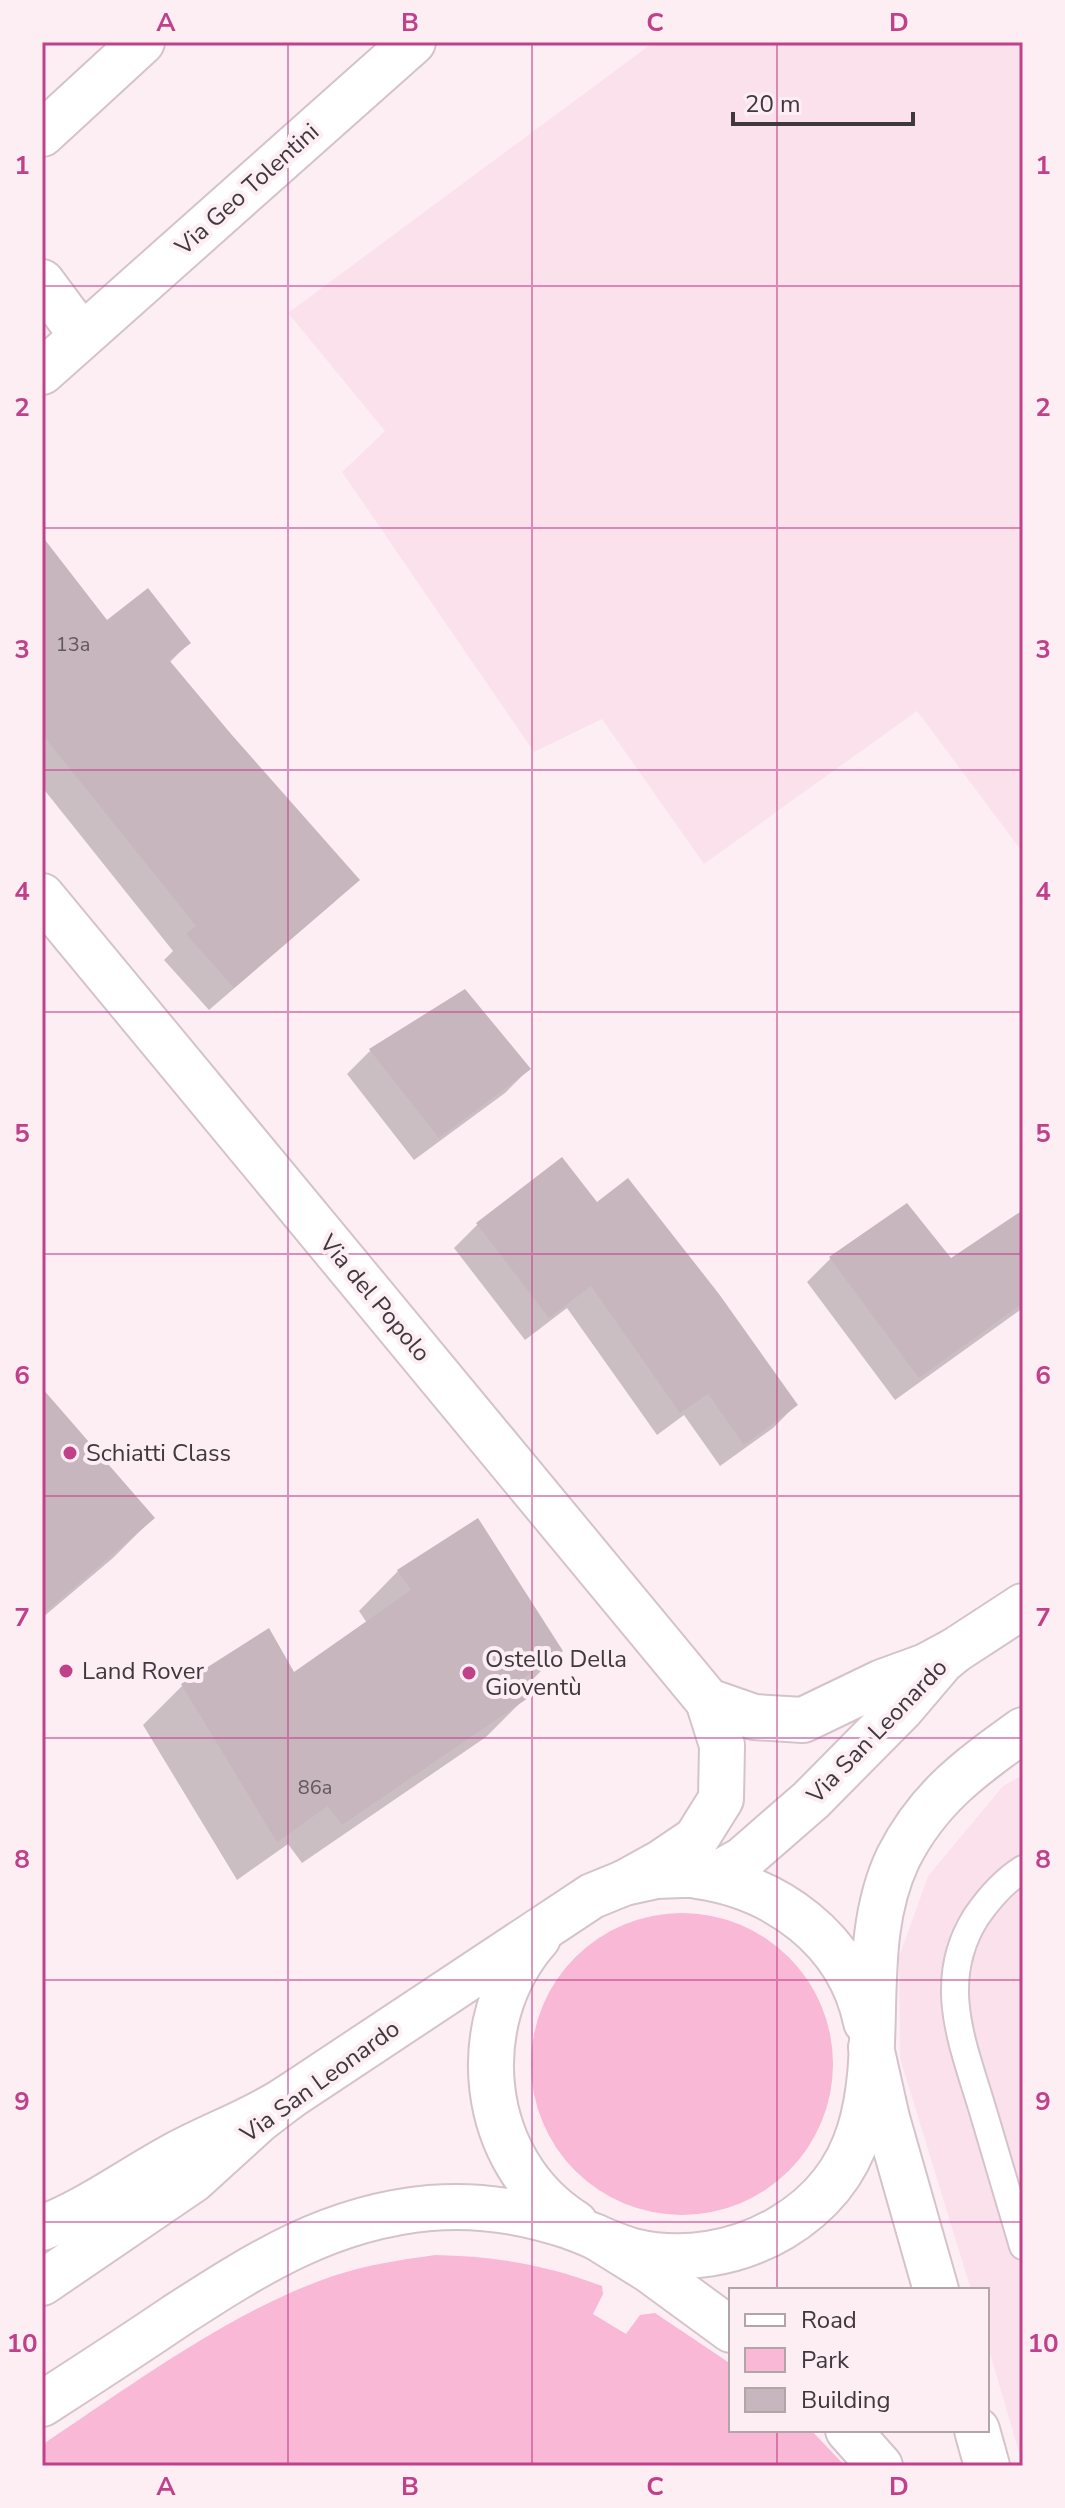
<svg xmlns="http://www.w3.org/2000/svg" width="1065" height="2508" font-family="'Nunito Sans',sans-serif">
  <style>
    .built { fill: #fbe1ec }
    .green { fill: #f8b8d6 }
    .shadow { fill: #0003 }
    .building { fill: #c7b6bd }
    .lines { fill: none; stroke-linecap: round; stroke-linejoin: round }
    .service-casing { stroke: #d5c3cb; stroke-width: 30 }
    .minor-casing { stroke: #d5c3cb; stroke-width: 48 }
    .secondary-casing { stroke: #d5c3cb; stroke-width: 48 }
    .trunk-casing { stroke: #d5c3cb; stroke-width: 48 }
    .service { stroke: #fff; stroke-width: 26 }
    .minor { stroke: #fff; stroke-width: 44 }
    .secondary { stroke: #fff; stroke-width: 44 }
    .trunk { stroke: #fff; stroke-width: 44 }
    .grid { fill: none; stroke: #c1408a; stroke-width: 2; stroke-opacity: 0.55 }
    .poi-dot { fill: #c1408a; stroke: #fdeef4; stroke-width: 3 }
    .labels { text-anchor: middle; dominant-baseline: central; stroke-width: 8; stroke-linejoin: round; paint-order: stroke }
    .number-label { font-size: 20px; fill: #61585c }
    .street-label { font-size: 24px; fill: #3f383c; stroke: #fdeef4 }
    .poi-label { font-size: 24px; fill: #3f383c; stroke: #fdeef4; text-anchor: start }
    .neatline { fill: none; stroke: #c1408a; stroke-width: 3 }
    .grid-label { font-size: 26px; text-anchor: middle; font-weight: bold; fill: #c1408a }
  </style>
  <rect width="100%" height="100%" fill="#fdeef4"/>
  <path class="built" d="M654 42H1023V853L917 711 704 864 602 719 534 752 342 472 385 431 288 313Z
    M1023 1775V2466L987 2343V2290H971L900 2058 899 1957 928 1876 1003 1786Z"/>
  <path class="green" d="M531 2064a151 151 0 1 1 302 0a151 151 0 1 1-302 0Z
    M435 2255C494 2256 546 2265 602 2286L603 2294 593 2314 626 2334 640 2315 655 2313 731 2364V2430H811L845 2466H42V2445C130 2386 233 2310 333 2276 366 2265 400 2260 435 2255Z"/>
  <path class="shadow" d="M42 540 107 623 189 643 169 663 357 880 333 903 209 1010 164 960 173 951 42 787Z
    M371 1050 529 1069 505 1093 414 1160 347 1074Z
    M561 1160 597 1204 796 1405 773 1428 720 1466 684 1415 657 1435 567 1308 525 1340 454 1248 477 1225Z
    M907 1206 950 1261 1023 1212V1308L895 1400 807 1282 830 1259Z
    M42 1391 153 1518 113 1558 42 1618Z
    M398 1571 561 1651 521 1691 525 1698 486 1737 302 1863 288 1844 237 1880 143 1725 183 1685 293 1675 367 1623 359 1611Z"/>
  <path class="building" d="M42 536 107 620 148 588 191 643 169 660 231 734 360 880 234 988 186 934 196 926 42 734Z
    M465 989 531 1069 439 1138 369 1049Z
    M562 1157 597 1202 628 1178 719 1294 798 1405 744 1445 708 1394 680 1413 591 1286 549 1318 476 1223Z
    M907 1203 951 1258 1023 1210V1303L919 1378 829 1257Z
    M42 1388 155 1518 42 1615Z
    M478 1518 563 1651 519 1681 528 1698 342 1825 328 1806 277 1842 181 1684 269 1628 294 1672 411 1590 397 1570Z"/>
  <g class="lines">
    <g class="service-casing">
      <path id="service" d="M1023 1869C1004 1881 989 1898 976 1917 935 1982 963 2044 983 2111 996 2156 1010 2201 1023 2246"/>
    </g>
    <g class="minor-casing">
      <path id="minor" d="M42 134 142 42
        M42 282 82 336
        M42 372 413 42
        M42 896 708 1701 722 1745 721 1799 696 1839 662 1862 624 1883
        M708 1701 754 1717 803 1720 882 1682 926 1666 954 1651"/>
    </g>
    <g class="secondary-casing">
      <path id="secondary" d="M697 1876C776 1887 849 1939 866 2022
        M538 1938C464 2022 478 2162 575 2223
        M42 2283 193 2180 259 2120 289 2097 592 1896 624 1883 656 1876 709 1874 726 1869 742 1860 811 1800 902 1708 942 1661 954 1651 1023 1606
        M42 2404C87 2375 132 2346 176 2316 258 2263 330 2217 430 2208 477 2204 523 2211 568 2226 589 2233 611 2245 633 2251 682 2263 737 2254 781 2228 925 2142 839 1982 898 1858 928 1798 970 1768 1023 1730"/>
    </g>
    <g class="trunk-casing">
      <path id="trunk" d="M871 2047 887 2118 936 2290
        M42 2228C89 2210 129 2180 173 2156 211 2135 253 2121 289 2097
        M596 2237 649 2270 731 2330
        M848 2430 880 2466
        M977 2430 987 2466"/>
    </g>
    <use href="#service" class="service"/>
    <use href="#minor" class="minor"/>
    <use href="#secondary" class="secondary"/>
    <use href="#trunk" class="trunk"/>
  </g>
  <path class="grid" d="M288 42V2466M532 42V2466M777 42V2290M42 286H1023M42 528H1023M42 770H1023M42 1012H1023M42 1254H1023M42 1496H1023M42 1738H1023M42 1980H1023M42 2222H1023M777 2430V2466"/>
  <g class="poi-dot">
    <circle cx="70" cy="1453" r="8"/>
    <circle cx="66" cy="1671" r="8"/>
    <circle cx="469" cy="1673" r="8"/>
  </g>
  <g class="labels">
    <g class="number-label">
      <text x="73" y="644">13a</text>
      <text x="315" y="1787">86a</text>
    </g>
    <g class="street-label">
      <text transform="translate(247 189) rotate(-42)">Via Geo Tolentini</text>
      <text transform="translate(375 1298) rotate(50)">Via del Popolo</text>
      <text transform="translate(877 1731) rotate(-46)">Via San Leonardo</text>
      <text transform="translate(320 2081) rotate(-36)">Via San Leonardo</text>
    </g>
    <g class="poi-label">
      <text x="86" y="1453">Schiatti Class</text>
      <text x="485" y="1659">Ostello Della<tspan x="485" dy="28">Gioventù</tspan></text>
      <text x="82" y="1671">Land Rover</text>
    </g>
  </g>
  <rect width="1065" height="2508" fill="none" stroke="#fdeef4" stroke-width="88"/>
  <rect x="729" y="2288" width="260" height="144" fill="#fdeef4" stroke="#b1a5aa" stroke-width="2"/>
  <rect x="745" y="2314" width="40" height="12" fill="#ffffff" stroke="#b1a5aa" stroke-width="2"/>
  <text x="801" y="2328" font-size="24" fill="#3f383c">Road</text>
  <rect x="745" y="2348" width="40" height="24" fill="#f8b8d6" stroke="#b1a5aa" stroke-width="2"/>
  <text x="801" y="2368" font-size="24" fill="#3f383c">Park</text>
  <rect x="745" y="2388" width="40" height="24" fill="#c7b6bd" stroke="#b1a5aa" stroke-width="2"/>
  <text x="801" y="2408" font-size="24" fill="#3f383c">Building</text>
  <path d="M733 112v12h180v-12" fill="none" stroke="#3f383c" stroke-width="4"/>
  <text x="745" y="112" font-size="24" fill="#3f383c" stroke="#fdeef4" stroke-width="6" paint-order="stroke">20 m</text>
  <rect x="44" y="44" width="977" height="2420" class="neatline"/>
  <g class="grid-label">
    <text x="166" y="31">A</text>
    <text x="410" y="31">B</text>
    <text x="655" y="31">C</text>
    <text x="899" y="31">D</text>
    <text x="22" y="174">1</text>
    <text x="1043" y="174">1</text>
    <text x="22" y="416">2</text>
    <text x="1043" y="416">2</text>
    <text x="22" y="658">3</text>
    <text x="1043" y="658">3</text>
    <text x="22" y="900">4</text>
    <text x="1043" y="900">4</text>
    <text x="22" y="1142">5</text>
    <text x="1043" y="1142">5</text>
    <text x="22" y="1384">6</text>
    <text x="1043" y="1384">6</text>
    <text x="22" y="1626">7</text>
    <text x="1043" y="1626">7</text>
    <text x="22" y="1868">8</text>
    <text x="1043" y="1868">8</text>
    <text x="22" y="2110">9</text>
    <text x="1043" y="2110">9</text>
    <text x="22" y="2352">10</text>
    <text x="1043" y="2352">10</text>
    <text x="166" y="2495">A</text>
    <text x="410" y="2495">B</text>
    <text x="655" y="2495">C</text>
    <text x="899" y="2495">D</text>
  </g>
</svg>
